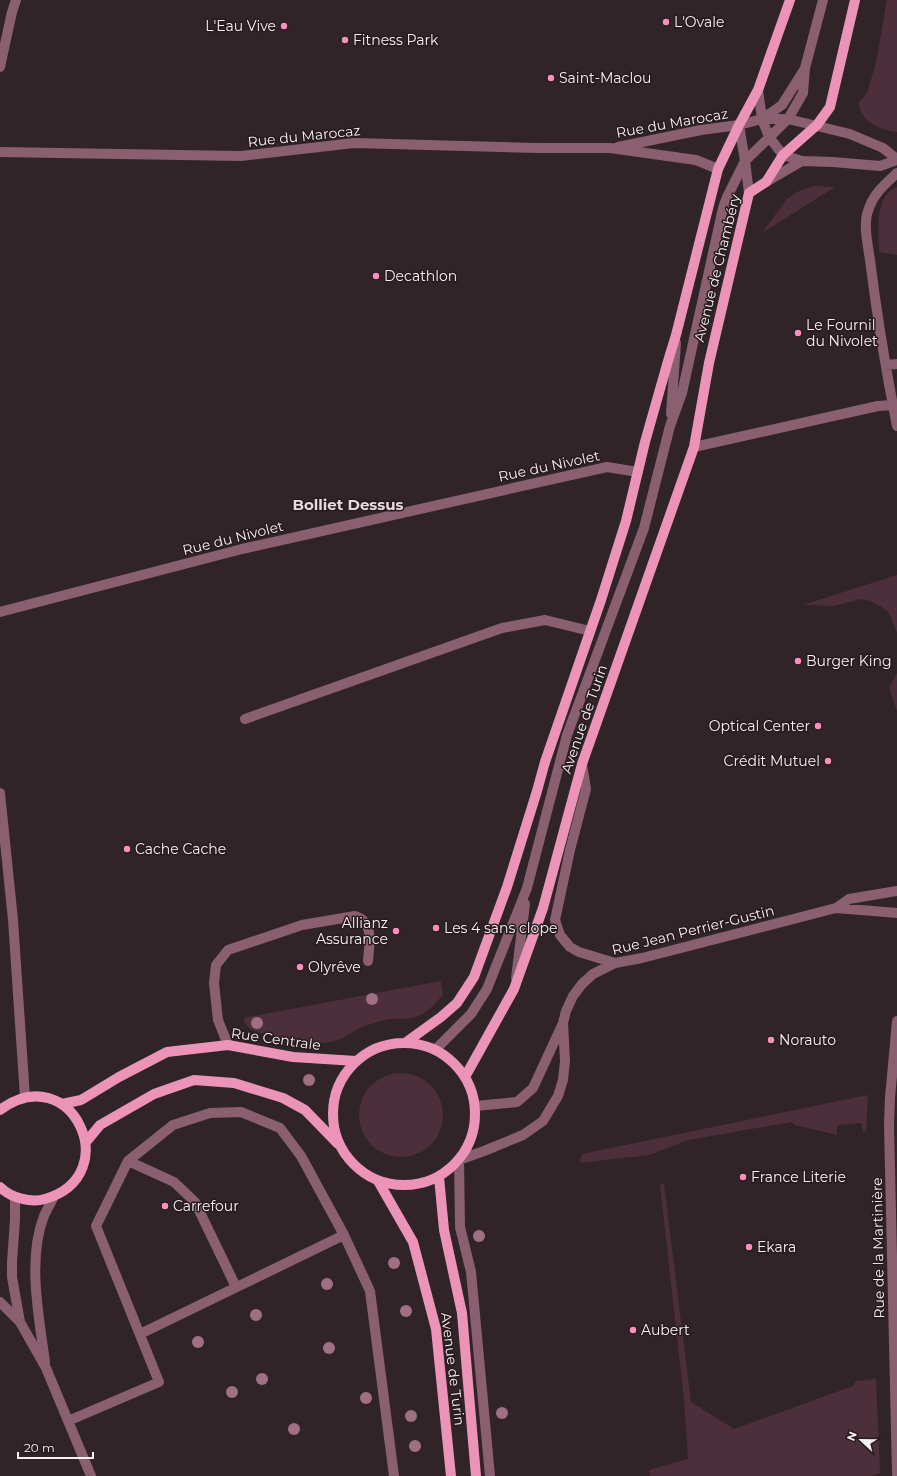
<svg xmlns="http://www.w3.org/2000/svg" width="897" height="1476" font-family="Montserrat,sans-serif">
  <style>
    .green { fill: #4d2f3b }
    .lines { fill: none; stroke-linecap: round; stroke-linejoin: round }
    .minor { stroke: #8a5f70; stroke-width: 10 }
    .major { stroke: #eb94b8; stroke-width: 10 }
    .tree { fill: #a16f84 }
    .poi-dot { fill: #fd8ebe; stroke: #261b1f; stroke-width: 1.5 }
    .labels { text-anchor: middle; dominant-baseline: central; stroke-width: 3; stroke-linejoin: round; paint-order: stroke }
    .poi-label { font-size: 14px; fill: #faf1f4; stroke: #261b1f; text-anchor: start }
    .street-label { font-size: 14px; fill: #faf1f4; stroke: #261b1f }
    .neighbourhood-label { font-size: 15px; font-weight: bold; fill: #e9d9df; stroke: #261b1f }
  </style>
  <rect width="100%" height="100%" fill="#302429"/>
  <path class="green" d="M887 0H897V132C880 130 859 121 859 102L867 93 876 63Z
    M813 186 835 187 762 233 786 200 797 192Z
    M897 187V255L879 252C879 235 875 204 889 192 891 190 894 189 897 187Z
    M897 575V633L889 613 882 607 870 601 861 599 834 606 803 605Z
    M897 673V711L889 688Z
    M441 981 443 995C436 1002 429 1011 420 1015 409 1021 397 1017 385 1020 375 1022 364 1026 356 1030 350 1033 345 1037 340 1039 317 1048 293 1042 271 1035 261 1033 249 1031 244 1022V1018Z
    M359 1115a42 42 0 1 1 84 0a42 42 0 1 1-84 0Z
    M868 1095 866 1131 863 1132 861 1123 837 1125V1135L795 1125 792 1122 688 1140 649 1155 580 1163 582 1154Z
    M664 1184 691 1402 734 1429 853 1386 856 1381 876 1379 880 1473 871 1476H650L649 1470 688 1459 684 1399 660 1185Z"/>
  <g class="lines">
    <path class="minor" d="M0 67 12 12 16 0
      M758 90 762 119 769 137 783 155 802 161
      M762 119 782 105 804 70
      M739 125 745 161 749 193
      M618 147 701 130 739 125 762 119H788L850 134 883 148 897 159
      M0 152 241 156 354 143 538 148H610L696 160 718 169
      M897 173C884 185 873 194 868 211 863 224 868 246 870 260 877 316 886 371 897 426
      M766 182 802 161 833 162 880 166 897 160
      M886 365 897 364
      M671 414 676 343
      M694 447 878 406 893 405
      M0 612 242 549 607 467 638 472
      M245 719 502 628 545 620 590 631
      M582 764 586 789 570 850 555 920 560 935 570 947 579 952 615 963
      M0 793 13 920 25 1097
      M836 908 849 899 897 891
      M516 978 525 904
      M897 1021 890 1098 889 1125 897 1474
      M228 1045 218 1020 214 983 216 965 228 950 302 925 355 916C375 922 369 945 368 961
      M435 1050 471 1014 487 989 527 888 567 735 644 528 670 426 682 393 723 208 727 197 745 161 788 119 803 93 805 68 823 0
      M475 1106 517 1102 533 1088 563 1023 566 1011 573 996 582 984 593 974 615 963 642 958 836 908 897 913
      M128 1161 174 1182 195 1202 236 1287
      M15 1197V1220L12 1262V1277L20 1322 46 1368 91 1476
      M0 1302 20 1322
      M140 1334 344 1235
      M45 1362C39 1317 27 1259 44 1216 47 1209 51 1203 54 1196
      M68 1421 159 1382 96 1226 128 1161 173 1125 210 1113 241 1112 280 1128 301 1156 344 1235 370 1291 394 1476
      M490 1476 471 1272 460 1227 459 1160 484 1151 523 1135 543 1121 558 1096 563 1080 565 1061 563 1023"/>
    <path class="major" d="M333 1114a71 71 0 1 1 142 0a71 71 0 1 1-142 0Z
      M405 1043 441 1017 457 1003 474 977 507 887 537 791 545 762 601 600 626 521 645 442 668 361 676 335 718 169 739 125 758 90 790 0
      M465 1077 514 989 543 908 582 764 694 447 709 363 749 193 766 182 783 155 817 125 830 107 855 0
      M62 1104 81 1100 119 1077 167 1052 228 1045 293 1057 356 1061
      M0 1110C71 1057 127 1175 45 1199 31 1203 11 1198 0 1187
      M86 1142 100 1125 154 1094 194 1080 234 1083 283 1098 305 1110 338 1144
      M439 1177 444 1230 462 1313 476 1476
      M378 1181 413 1242 436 1329 451 1476"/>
  </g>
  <g class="tree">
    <circle cx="372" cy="999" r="6"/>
    <circle cx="257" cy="1023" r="6"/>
    <circle cx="309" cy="1080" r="6"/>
    <circle cx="479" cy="1236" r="6"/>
    <circle cx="394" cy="1263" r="6"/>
    <circle cx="327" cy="1284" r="6"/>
    <circle cx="406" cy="1311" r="6"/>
    <circle cx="256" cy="1315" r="6"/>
    <circle cx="198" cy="1342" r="6"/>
    <circle cx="329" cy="1348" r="6"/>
    <circle cx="262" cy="1379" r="6"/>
    <circle cx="232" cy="1392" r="6"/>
    <circle cx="366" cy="1398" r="6"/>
    <circle cx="502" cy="1413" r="6"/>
    <circle cx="411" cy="1416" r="6"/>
    <circle cx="294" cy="1429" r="6"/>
    <circle cx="415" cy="1446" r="6"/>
  </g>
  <g class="poi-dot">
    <circle cx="666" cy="22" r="4"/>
    <circle cx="284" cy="26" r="4"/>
    <circle cx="345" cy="40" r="4"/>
    <circle cx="551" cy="78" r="4"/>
    <circle cx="376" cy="276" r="4"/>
    <circle cx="798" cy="333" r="4"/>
    <circle cx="798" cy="661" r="4"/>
    <circle cx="818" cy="726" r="4"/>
    <circle cx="828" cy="761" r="4"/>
    <circle cx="127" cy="849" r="4"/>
    <circle cx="436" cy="928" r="4"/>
    <circle cx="396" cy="931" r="4"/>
    <circle cx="300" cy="967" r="4"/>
    <circle cx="771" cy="1040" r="4"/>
    <circle cx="743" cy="1177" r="4"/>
    <circle cx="165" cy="1206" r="4"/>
    <circle cx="749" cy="1247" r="4"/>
    <circle cx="633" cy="1330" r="4"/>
  </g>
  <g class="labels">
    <g class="poi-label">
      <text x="674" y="22">L'Ovale</text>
      <text x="276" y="26" text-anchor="end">L'Eau Vive</text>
      <text x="353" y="40">Fitness Park</text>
      <text x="559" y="78">Saint-Maclou</text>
      <text x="384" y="276">Decathlon</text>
      <text x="806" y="325">Le Fournil<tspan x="806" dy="16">du Nivolet</tspan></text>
      <text x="806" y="661">Burger King</text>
      <text x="810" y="726" text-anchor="end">Optical Center</text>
      <text x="820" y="761" text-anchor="end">Crédit Mutuel</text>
      <text x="135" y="849">Cache Cache</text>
      <text x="388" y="923" text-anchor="end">Allianz<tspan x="388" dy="16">Assurance</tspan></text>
      <text x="444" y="928">Les 4 sans clope</text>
      <text x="308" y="967">Olyrêve</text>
      <text x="779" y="1040">Norauto</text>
      <text x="751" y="1177">France Literie</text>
      <text x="173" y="1206">Carrefour</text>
      <text x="757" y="1247">Ekara</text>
      <text x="641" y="1330">Aubert</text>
    </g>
    <g class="street-label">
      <text transform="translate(672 123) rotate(-10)">Rue du Marocaz</text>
      <text transform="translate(304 136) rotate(-6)">Rue du Marocaz</text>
      <text transform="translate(717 268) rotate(-76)">Avenue de Chambéry</text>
      <text transform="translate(549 466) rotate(-12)">Rue du Nivolet</text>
      <text transform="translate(233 538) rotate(-14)">Rue du Nivolet</text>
      <text transform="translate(584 719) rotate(-71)">Avenue de Turin</text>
      <text transform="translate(693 930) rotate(-14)">Rue Jean Perrier-Gustin</text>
      <text transform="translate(276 1039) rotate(8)">Rue Centrale</text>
      <text transform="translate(878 1248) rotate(-91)">Rue de la Martinière</text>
      <text transform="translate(453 1369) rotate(83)">Avenue de Turin</text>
    </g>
    <g class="neighbourhood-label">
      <text x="348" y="504">Bolliet Dessus</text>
    </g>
  </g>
  <g transform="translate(861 1440) rotate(292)" stroke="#261b1f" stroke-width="3" paint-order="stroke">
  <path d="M0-3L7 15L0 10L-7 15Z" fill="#faf1f4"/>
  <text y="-6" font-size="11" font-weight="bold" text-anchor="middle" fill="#faf1f4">N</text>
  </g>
  <path d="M18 1452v6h75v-6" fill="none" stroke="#faf1f4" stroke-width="2"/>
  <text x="24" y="1452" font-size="12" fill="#faf1f4" stroke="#261b1f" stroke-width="3" paint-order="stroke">20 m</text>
</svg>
